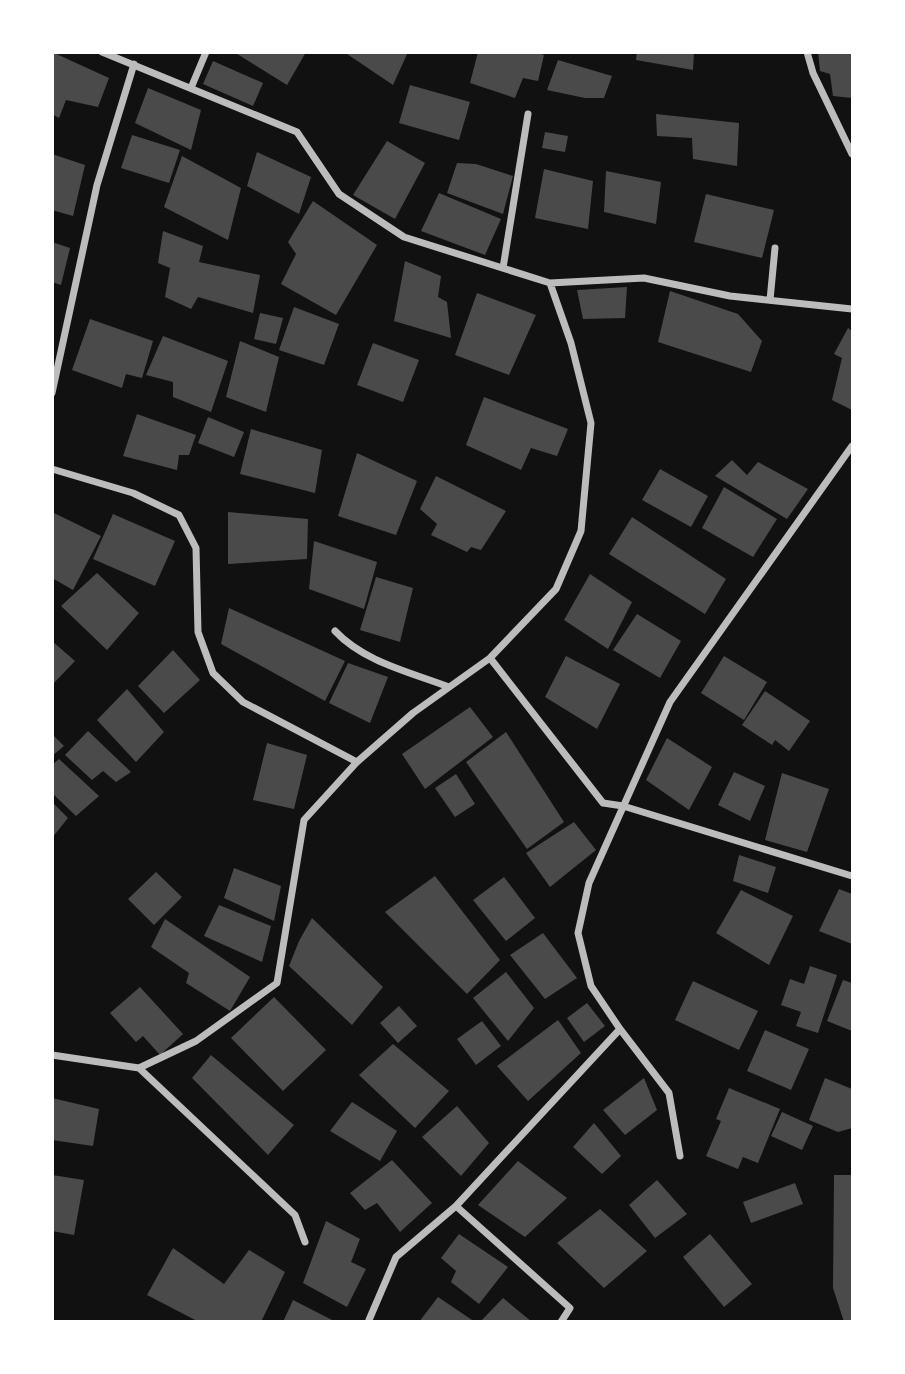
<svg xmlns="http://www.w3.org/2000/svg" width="905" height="1374" font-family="'Source Sans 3',sans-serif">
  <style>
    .building { fill: #4a4a4a }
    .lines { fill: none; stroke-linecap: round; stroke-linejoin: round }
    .minor { stroke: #bcbcbc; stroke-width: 7 }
  </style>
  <rect width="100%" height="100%" fill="#111"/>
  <path class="building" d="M52 52 109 78 98 107 66 100 59 118 52 114Z
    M234 52H306L287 85Z
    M344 52H408L393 85Z
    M478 52H535L544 55 538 81 523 78 515 98 470 83Z
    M637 52H694L693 70 636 60Z
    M818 52H852V98L833 96 830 74 820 71Z
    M558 60 612 76 604 98H585L547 90Z
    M213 61 263 83 253 106 203 84Z
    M410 85 470 102 459 140 399 123Z
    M148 88 201 110 191 150 135 123Z
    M656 114 739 123 737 166 693 159 692 138 657 136Z
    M545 132 568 136 565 152 542 148Z
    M132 135 180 150 169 183 121 168Z
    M387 141 425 163 395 219 353 195Z
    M257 152 311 177 299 214 247 186Z
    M52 154 85 165 73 216 52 210Z
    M182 156 241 188 228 240 164 207Z
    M457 163 476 164 513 176 503 214 447 193Z
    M544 169 593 181 588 229 535 218Z
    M606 171 661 182 656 224 604 212Z
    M439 193 501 219 485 255 421 231Z
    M706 194 774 210 762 258 694 242Z
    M313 201 377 245 336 315 281 284 296 254 288 242Z
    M163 231 203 246 199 262 260 275 253 313 198 297 191 309 165 297 170 268 158 263Z
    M52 242 70 248 61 285 52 282Z
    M405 261 441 276 438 297 447 302 451 338 394 321Z
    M627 287 625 318 583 319 577 290Z
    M670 291 738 314 762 341 751 372 658 342Z
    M477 293 536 315 509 375 455 355Z
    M294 307 339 324 324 365 279 350Z
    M260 313 283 318 276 344 254 339Z
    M90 319 153 341 142 378 126 374 122 388 72 370Z
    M848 328 852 331V410L832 400 842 358 834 354Z
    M163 336 228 361 211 412 173 397V382L146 375Z
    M240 341 279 357 266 412 226 397Z
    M373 343 419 360 403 402 357 385Z
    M484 397 568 429 557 456 531 448 521 470 466 445Z
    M137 414 196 435 189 455H179L177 470 123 456Z
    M208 417 244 432 234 457 198 443Z
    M251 429 322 450 315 493 240 474Z
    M357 453 417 481 396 535 338 516Z
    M732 460 747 475 758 462 808 489 787 519 715 476Z
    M660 469 708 496 691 527 642 500Z
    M436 476 506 511 481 550 471 547 467 552 431 535 437 524 420 509Z
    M724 487 777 519 753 557 702 528Z
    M52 512 101 536 73 590 52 578Z
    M228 512 308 519 307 559 228 564Z
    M113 514 175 541 155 586 93 559Z
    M632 517 726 579 705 614 609 554Z
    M314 541 377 562 364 609 309 589Z
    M97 573 139 613 107 650 61 606Z
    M590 574 632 602 608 649 564 620Z
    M376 577 413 588 400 642 360 630Z
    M229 608 345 661 325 701 221 644Z
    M637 614 681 641 660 678 613 650Z
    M52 641 75 661 52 685Z
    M173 650 200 680 164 713 138 686Z
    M566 656 620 684 597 729 545 697Z
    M724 656 767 682 744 720 701 693Z
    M348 663 388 677 370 723 329 703Z
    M127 689 164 732 136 762 97 720Z
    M765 691 810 721 789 751 775 740 772 745 742 725Z
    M470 707 493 737 425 789 402 754Z
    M88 731 131 772 116 782 103 771 92 780 65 755Z
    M506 732 564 822 527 849 466 762Z
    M52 734 64 746 52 756Z
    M667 738 712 767 689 810 646 780Z
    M267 743 307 755 294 809 253 800Z
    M59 759 99 796 76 816 52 793V765Z
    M734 772 765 786 750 821 718 805Z
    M782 773 829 789 807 852 765 840Z
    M456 774 475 804 455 817 435 788Z
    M52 802 68 818 52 838Z
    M574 822 596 850 550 887 526 853Z
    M739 855 776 867 768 893 733 881Z
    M234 868 281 886 274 921 224 898Z
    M156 872 182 897 154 925 128 899Z
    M435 876 500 960 467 994 385 912Z
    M504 877 535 918 506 941 473 900Z
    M839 889 852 894V944L819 931Z
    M741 890 793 916 769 965 716 933Z
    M219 905 271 926 262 962 204 936Z
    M312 918 383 987 352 1025 289 966 299 941Z
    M165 919 250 977 230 1011 186 983 189 973 151 947Z
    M543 933 577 978 545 999 510 955Z
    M810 966 837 975 818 1033 796 1026 801 1012 781 1005 790 979 804 984Z
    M506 972 534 1008 508 1041 473 998Z
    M843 980 852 983V1031L827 1021Z
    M693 981 758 1011 739 1050 675 1020Z
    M140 987 183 1034 160 1055 143 1036 136 1042 110 1013Z
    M274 997 326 1050 283 1091 231 1038Z
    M587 1003 605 1026 584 1042 567 1018Z
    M399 1006 417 1026 398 1043 380 1023Z
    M558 1020 581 1053 528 1101 497 1066Z
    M482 1021 501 1046 476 1065 457 1039Z
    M765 1030 809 1049 791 1090 747 1071Z
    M393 1044 449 1091 415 1128 359 1075Z
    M211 1055 294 1125 268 1155 192 1078Z
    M644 1078 657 1110 625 1135 603 1110Z
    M825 1078 852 1089V1128L838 1132 809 1120Z
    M729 1088 780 1109 758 1163 743 1157 738 1169 706 1156 721 1121 716 1119Z
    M52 1098 99 1109 93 1146 52 1140Z
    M352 1102 397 1131 380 1161 330 1131Z
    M457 1106 489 1143 461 1176 422 1137Z
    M782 1112 813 1126 802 1150 771 1136Z
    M594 1123 621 1156 602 1174 573 1147Z
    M392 1160 432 1203 400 1232 377 1203 365 1210 350 1193Z
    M518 1161 567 1198 525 1237 478 1205Z
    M52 1175 84 1180 74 1235 52 1231Z
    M834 1175H852V1322H844L833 1288Z
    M657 1180 687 1214 655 1238 629 1205Z
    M795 1183 803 1204 751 1223 743 1202Z
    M600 1209 647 1251 604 1288 557 1243Z
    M326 1221 360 1239 351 1262 366 1269 347 1307 303 1283Z
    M459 1234 508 1267 479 1304 451 1282 456 1271 441 1258Z
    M710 1234 752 1284 724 1307 683 1257Z
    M173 1248 224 1284 249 1250 285 1272 261 1322H199L147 1295Z
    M438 1297 475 1322H419Z
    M503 1298 532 1322H480Z
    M293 1300 336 1322H283Z"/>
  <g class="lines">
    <path class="minor" d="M807 52 813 73 852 154
      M191 88 206 52
      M503 268 528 114
      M550 283 644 278 730 296 852 309
      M770 300 775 248
      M52 393 97 185 134 64
      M52 469 133 493 179 515 196 548 198 632 213 673 243 702 357 762
      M335 631C364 662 410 672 449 687
      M490 658 603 803 623 806 852 876
      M52 1055 139 1068 196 1041 277 983 304 820 357 762 413 713 490 658 556 589 581 531 591 423 571 343 550 283 404 237 339 194 297 132 102 52
      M139 1068 295 1215 305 1242
      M680 1156 669 1093 620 1029 591 986 578 933 589 883 670 702 852 446
      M456 1206 620 1029
      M369 1320 396 1257 456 1206 570 1308 561 1322"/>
  </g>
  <rect width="905" height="1374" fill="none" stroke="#ffffff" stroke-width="108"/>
</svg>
